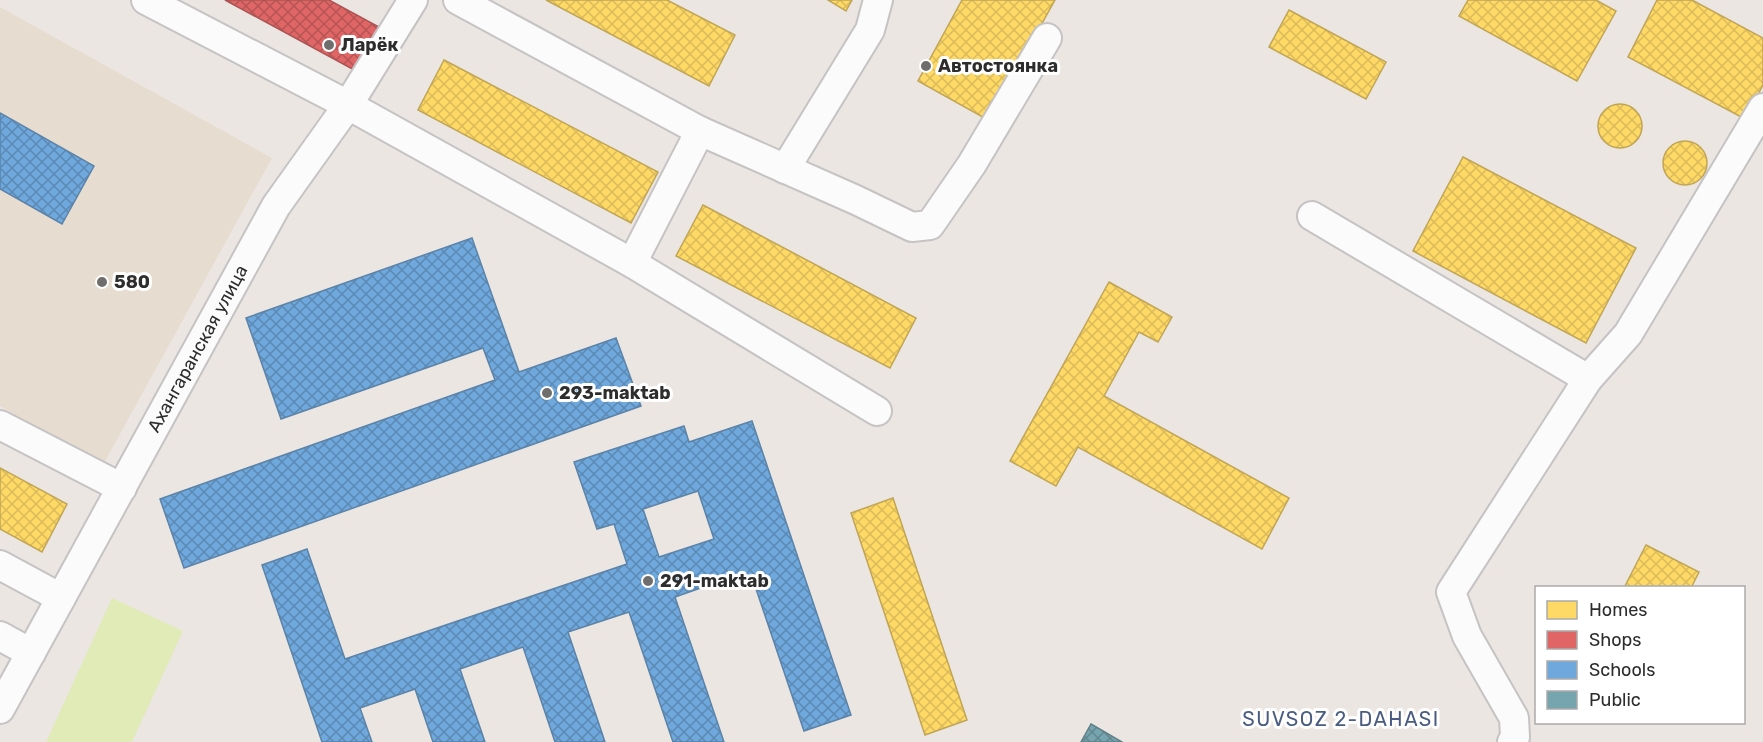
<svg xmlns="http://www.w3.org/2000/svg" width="1763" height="742" font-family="Rubik,sans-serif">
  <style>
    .education { fill: #e7dcd0 }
    .pitch { fill: #e0ebb8 }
    .homes { fill: url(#homes-cross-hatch); stroke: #c0a555; stroke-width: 1.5 }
    .shops { fill: url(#shops-cross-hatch); stroke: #a55; stroke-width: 1.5 }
    .schools { fill: url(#schools-cross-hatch); stroke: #5b83a8; stroke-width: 1.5; fill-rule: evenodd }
    .public { fill: url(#public-cross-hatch); stroke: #608188; stroke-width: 1.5 }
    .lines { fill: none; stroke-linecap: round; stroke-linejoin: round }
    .minor-casing { stroke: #c5c3c3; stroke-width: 32 }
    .minor { stroke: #fcfbfb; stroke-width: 28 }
    .poi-dot { fill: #706e6c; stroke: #fff; stroke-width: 2 }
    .labels { text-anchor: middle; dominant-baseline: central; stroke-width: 6; stroke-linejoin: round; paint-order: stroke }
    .poi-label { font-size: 18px; font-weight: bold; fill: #2d2d2d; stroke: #fff; text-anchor: start }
    .street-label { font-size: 18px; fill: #2d2d2d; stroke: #fff }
    .neighbourhood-label { font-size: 20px; letter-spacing: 1.5px; fill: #4a5c81; stroke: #fff }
  </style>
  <defs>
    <pattern id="homes-cross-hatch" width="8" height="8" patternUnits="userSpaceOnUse" patternTransform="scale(1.5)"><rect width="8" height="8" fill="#ffd966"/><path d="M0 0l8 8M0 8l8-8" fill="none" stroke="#dbbb59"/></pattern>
    <pattern id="shops-cross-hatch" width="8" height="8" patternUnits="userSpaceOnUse" patternTransform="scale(1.5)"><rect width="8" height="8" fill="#e06666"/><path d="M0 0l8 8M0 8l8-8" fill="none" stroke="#b65454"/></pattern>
    <pattern id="schools-cross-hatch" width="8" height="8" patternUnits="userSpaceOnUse" patternTransform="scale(1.5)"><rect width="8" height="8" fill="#6fa8dc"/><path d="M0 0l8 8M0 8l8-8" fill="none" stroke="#5c89b3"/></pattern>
    <pattern id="public-cross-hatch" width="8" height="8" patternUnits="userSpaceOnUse" patternTransform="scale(1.5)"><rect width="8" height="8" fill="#76a5af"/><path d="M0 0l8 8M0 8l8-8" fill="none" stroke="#61878f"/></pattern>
  </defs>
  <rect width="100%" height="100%" fill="#ece6e2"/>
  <path class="education" d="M0 7 272 158 103 465 0 406Z"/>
  <path class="pitch" d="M112 598 183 631 132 742H46Z"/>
  <path class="homes" d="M546 0H667L735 35 709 86Z
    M828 0H852L846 11Z
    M962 0H1055L988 120 918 81Z
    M1468 0H1596L1616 11 1577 81 1459 16Z
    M1657 0H1692L1763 38V85L1745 119 1628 57Z
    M1289 10 1386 62 1366 99 1269 47Z
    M444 60 658 172 631 223 418 110Z
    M1598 126a22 22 0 1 1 44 0a22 22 0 1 1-44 0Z
    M1663 163a22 22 0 1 1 44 0a22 22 0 1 1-44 0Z
    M1463 157 1636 248 1586 343 1413 251Z
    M703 205 916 318 890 368 676 256Z
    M1109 282 1172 317 1158 342 1139 332 1104 396 1289 498 1262 549 1078 447 1056 486 1010 461Z
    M0 468 67 504 42 552 0 529Z
    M893 498 967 720 925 735 851 513Z
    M1646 545 1699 572 1691 588H1624Z"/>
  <path class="shops" d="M225 0H329L379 27 356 71Z"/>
  <path class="schools" d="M0 113 94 166 62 224 0 189Z
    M472 238 519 372 616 338 641 406 184 568 160 499 495 380 483 348 281 419 246 318Z
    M752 421 851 715 804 731 752 577 731 584 729 578 675 597 724 742H673L629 612 568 632 605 742H555L523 647 460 669 485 742H433L415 689 360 708 372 742H322L262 565 307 549 345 659 627 564 614 524 597 529 574 462 684 426 689 442ZM698 491 714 539 659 557 643 509Z"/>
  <path class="public" d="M1091 724 1122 742H1081Z"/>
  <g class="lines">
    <g class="minor-casing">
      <g id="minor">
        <path d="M146 0 348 105 632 263 877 411"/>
        <path d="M458 0 700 131 856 200 912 227 930 225 972 164 1047 38"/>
        <path d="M785 169 870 30 878 0"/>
        <path d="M1312 216 1588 379"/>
        <path d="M632 263 700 131"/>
        <path d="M0 425 122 488"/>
        <path d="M0 565 61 598"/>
        <path d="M0 636 31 653"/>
        <path id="s1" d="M0 709 276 206 348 105 413 0"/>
        <path d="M1512 742 1515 737 1514 718 1467 636 1451 592 1588 379 1628 334 1763 108"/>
      </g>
    </g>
    <use href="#minor" class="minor"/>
  </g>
  <g class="poi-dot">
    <circle cx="329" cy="45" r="6"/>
    <circle cx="926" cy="66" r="6"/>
    <circle cx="102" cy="282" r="6"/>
    <circle cx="547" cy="393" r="6"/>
    <circle cx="648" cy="581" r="6"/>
  </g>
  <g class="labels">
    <g class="poi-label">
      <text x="341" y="45">Ларёк</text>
      <text x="938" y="66">Автостоянка</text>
      <text x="114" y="282">580</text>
      <text x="559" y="393">293-maktab</text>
      <text x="660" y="581">291-maktab</text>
    </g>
    <g class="street-label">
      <text stroke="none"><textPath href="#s1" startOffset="411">Ахангаранская улица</textPath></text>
    </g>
    <g class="neighbourhood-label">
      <text x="1341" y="719">SUVSOZ 2-DAHASI</text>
    </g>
  </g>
  <rect x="1535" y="586" width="210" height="138" fill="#ffffff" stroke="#ababab" stroke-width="1.5"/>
  <rect x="1547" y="601" width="30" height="18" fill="#ffd966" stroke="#ababab" stroke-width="1.5"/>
  <text x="1589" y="616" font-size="18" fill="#2d2d2d">Homes</text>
  <rect x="1547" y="631" width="30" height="18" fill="#e06666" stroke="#ababab" stroke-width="1.5"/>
  <text x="1589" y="646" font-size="18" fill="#2d2d2d">Shops</text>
  <rect x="1547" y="661" width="30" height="18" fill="#6fa8dc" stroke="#ababab" stroke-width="1.5"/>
  <text x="1589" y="676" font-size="18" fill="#2d2d2d">Schools</text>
  <rect x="1547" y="691" width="30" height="18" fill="#76a5af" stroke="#ababab" stroke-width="1.5"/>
  <text x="1589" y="706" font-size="18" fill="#2d2d2d">Public</text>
</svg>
